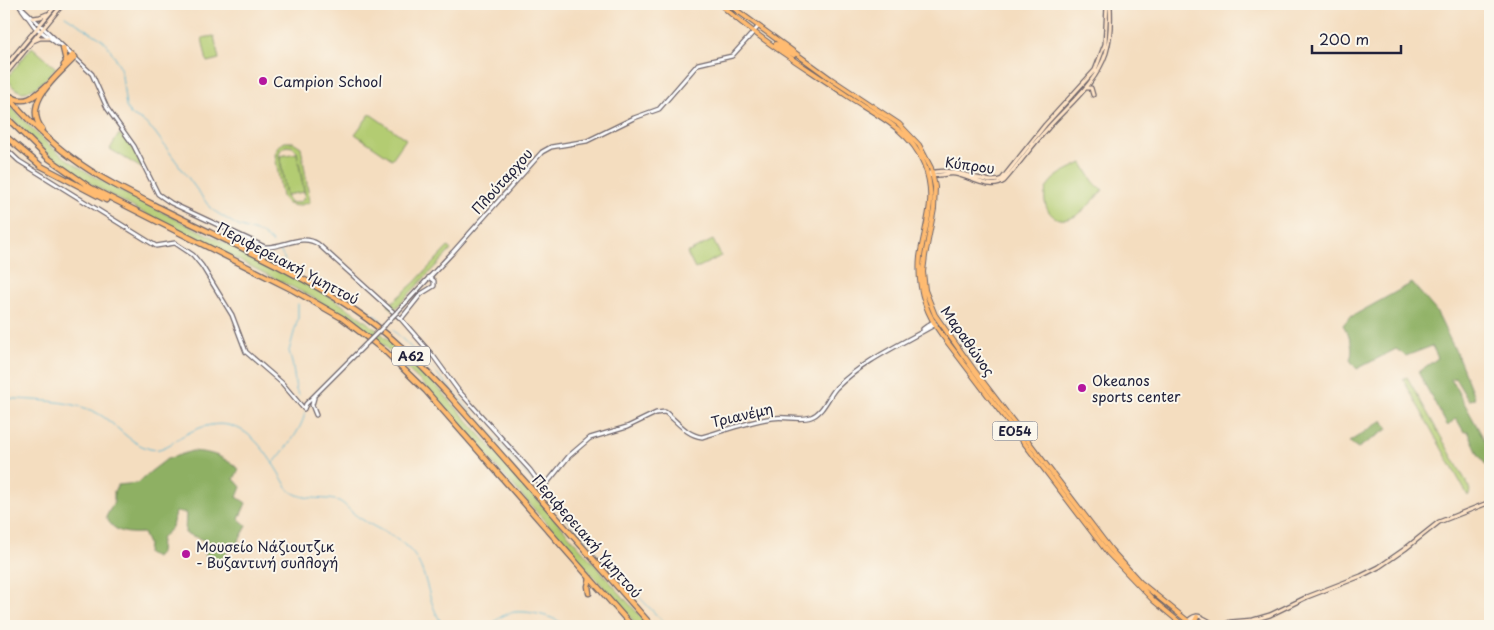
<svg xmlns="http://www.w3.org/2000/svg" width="1494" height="630" font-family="'Playpen Sans',sans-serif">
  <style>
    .green { fill: #b3cc72; stroke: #6a7756; fill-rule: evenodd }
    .forest { fill: #8eb064; stroke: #586950 }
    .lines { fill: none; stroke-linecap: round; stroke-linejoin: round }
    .stream { stroke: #51b2d0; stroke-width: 1 }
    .tertiary-casing { stroke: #6c6369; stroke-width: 5.5 }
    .secondary-casing { stroke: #6c6369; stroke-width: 5.5 }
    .primary-casing { stroke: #6c6369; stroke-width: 6 }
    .motorway-casing { stroke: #6c6369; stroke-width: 7 }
    .tertiary { stroke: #fff; stroke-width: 3 }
    .secondary { stroke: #ffe4c6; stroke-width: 3 }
    .primary { stroke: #ffbb71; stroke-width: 4 }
    .motorway { stroke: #ffbb71; stroke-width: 4.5 }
    .tertiary-bridge-casing { stroke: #6c6369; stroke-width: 5.5; stroke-linecap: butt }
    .tertiary-bridge { stroke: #fff; stroke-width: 3 }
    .poi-dot { fill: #b5179e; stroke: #fbf7ec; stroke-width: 2 }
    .labels { text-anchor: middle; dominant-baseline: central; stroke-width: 4; stroke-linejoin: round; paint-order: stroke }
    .shield { fill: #fbf7ec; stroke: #636270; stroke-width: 1 }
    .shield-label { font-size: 12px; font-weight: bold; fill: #22223b }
    .poi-label { font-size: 14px; fill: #22223b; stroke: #fbf7ec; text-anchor: start }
    .street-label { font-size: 14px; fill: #22223b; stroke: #fbf7ec }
  </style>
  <rect width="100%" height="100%" fill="#fbf7ec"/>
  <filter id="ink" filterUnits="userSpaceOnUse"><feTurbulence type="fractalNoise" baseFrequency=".02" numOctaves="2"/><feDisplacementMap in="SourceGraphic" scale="10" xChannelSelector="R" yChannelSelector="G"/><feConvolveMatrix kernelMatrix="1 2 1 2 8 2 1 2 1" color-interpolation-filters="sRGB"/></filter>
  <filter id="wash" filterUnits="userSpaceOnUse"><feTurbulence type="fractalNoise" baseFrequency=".0096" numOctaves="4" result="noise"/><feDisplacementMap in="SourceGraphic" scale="20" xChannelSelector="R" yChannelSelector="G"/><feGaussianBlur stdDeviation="1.12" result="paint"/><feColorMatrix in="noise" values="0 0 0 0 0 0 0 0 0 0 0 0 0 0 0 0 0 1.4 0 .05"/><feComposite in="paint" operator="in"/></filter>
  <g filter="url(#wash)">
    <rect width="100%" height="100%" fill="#f4ddbf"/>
    <path class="green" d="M214 36 219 59 207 62 202 38Z
      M32 47 56 68C47 77 34 93 21 92L13 87 7 78Z
      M4 98C19 116 36 134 54 149 84 173 118 190 152 207 208 236 267 261 322 292 368 319 408 354 444 394L649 626H638L424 385 382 344 350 321 316 299 138 210 80 178 48 154 4 111Z
      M370 114 406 139 392 159 355 134Z
      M119 134 130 143 143 169 110 149Z
      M285 142H293L301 147 310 202 297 206 288 204 282 197 275 155 278 146ZM286 146 293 147 297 152 305 195C303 202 296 204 290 202L286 196 279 154 281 149Z
      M297 153 304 192 286 195 280 156Z
      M1082 163C1088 173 1093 184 1103 190 1094 199 1083 214 1071 218 1049 226 1038 199 1049 184 1056 174 1072 168 1082 163Z
      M713 240 721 256 695 269 687 253Z
      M448 247 451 250 394 310 388 306 414 283Z
      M1407 377 1471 490 1468 496 1403 379Z"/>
    <path class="forest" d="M1412 283 1436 311 1457 354 1475 399 1468 400 1455 378 1451 379 1490 450V464L1488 468 1478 454 1468 431 1464 432 1456 418 1448 426 1447 425 1418 372 1438 358 1432 346 1406 356 1396 349 1357 369 1350 360C1355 347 1349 335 1343 325L1349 318Z
      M1383 420 1388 429 1358 448 1349 442Z
      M192 451C214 453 220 455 239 469L234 479 241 487 237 497 246 503 239 519 247 526 238 542 212 568 206 557V541L185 533 186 513 175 512 172 527 161 539 160 553 156 558 147 554 148 544 143 533C127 534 114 533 106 517L114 502V491L118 485 138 483 150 472 167 459Z"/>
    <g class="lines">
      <path class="stream" d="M65 16 103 40 110 49 121 68 126 107 131 115 144 122 154 131 211 209 238 226 262 234 273 243
        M279 249 285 260
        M319 279 352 299 381 320
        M298 304V318L289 351 293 367 296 390 299 395
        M393 330 433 369 595 551 667 626
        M4 398C34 401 69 399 97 413 116 423 128 443 150 449 161 452 172 443 181 437 238 403 262 443 288 489 302 502 322 496 339 501 345 504 348 509 353 513 370 527 392 533 408 548 430 569 425 603 444 626
        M273 464C284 450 303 429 305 412
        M490 626C495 621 502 615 510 613 524 609 555 616 566 626"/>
    </g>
  </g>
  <g filter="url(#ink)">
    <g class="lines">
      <g class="tertiary-casing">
        <path id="tertiary" d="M18 4 92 74 107 108 134 146 158 194 171 203 265 247C283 248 302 233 318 244L401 319 434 357 458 390 530 470 543 488 569 456 590 438 627 427 656 413 665 412C677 421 686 435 702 437 726 430 749 421 773 418 785 416 800 421 811 417 823 413 828 397 836 388 864 360 902 344 936 324
          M22 9 35 27 58 44
          M4 147 19 161 156 246 175 243 193 255 202 266 232 315 246 352 282 383 304 409
          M397 312 453 252 542 152 551 147 587 141 634 118 659 109 698 64 732 56 758 27
          M401 319 421 294 434 286V281L429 277
          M385 325 392 317
          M923 329 934 321
          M314 398 312 405 316 415
          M304 409 306 404 367 343"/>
      </g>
      <g class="secondary-casing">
        <path id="secondary" d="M33 18 40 17 47 14
          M33 41 40 38H48
          M4 68 57 4
          M4 76 63 4
          M1086 88H1091L1093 95
          M930 173C957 165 985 187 1002 179L1045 125 1095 70 1105 44 1107 4
          M928 175C937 177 945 173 955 174 969 176 990 191 1004 181 1019 164 1032 145 1048 128 1068 105 1096 84 1106 53 1111 37 1111 20 1110 4
          M1183 626C1198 608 1201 618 1217 626
          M1188 626 1195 618
          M1221 626 1230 622 1253 620 1270 615 1307 597 1361 576 1379 567 1405 549 1439 522 1490 502"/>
      </g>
      <g class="primary-casing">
        <path id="primary" d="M720 4C758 39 804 66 846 95 875 114 911 130 924 164 938 199 925 223 920 257 917 287 925 312 942 335L1108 553 1154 601 1184 626
          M728 4 831 79 899 124 919 145 931 168 935 187 934 209 925 256 923 272 925 290 935 315 974 370 1111 550 1140 582 1194 626
          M776 44 794 55
          M1195 626 1194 623 1197 617"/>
      </g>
      <g class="motorway-casing">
        <path id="motorway" d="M63 48 66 61
          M64 65 73 55
          M4 92C24 116 46 139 72 158 100 179 132 194 164 210 228 242 296 271 356 311 390 334 418 362 446 392L652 626
          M10 96C25 106 35 96 46 86
          M4 115 48 158 91 188 293 290 342 318 386 352 426 391 632 626
          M42 129C21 102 59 75 75 57
          M4 135 41 166 106 200
          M589 593 588 586 590 578"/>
      </g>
      <use href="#tertiary" class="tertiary"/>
      <use href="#secondary" class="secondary"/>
      <use href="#primary" class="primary"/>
      <use href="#motorway" class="motorway"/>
      <g class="tertiary-bridge-casing">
        <path id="tertiary-bridge" d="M392 317 397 312
          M367 343 385 325"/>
      </g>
      <use href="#tertiary-bridge" class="tertiary-bridge"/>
    </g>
  </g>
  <g class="poi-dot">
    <circle cx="263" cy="81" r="5"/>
    <circle cx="1082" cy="388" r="5"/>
    <circle cx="186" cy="554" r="5"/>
  </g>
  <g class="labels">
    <g class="shield">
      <rect x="392" y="346.5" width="38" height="19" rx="4"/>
      <rect x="992.5" y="421.5" width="45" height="19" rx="4"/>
    </g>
    <g class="shield-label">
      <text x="411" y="356">Α62</text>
      <text x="1015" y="431">ΕΟ54</text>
    </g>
    <g class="poi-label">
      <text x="273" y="81">Campion School</text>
      <text x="1092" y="380">Okeanos<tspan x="1092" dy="16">sports center</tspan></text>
      <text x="196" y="546">Μουσείο Νάζιουτζικ<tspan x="196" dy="16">- Βυζαντινή συλλογή</tspan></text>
    </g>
    <g class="street-label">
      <text transform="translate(970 165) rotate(8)">Κύπρου</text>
      <text transform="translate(502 181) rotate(-48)">Πλούταρχου</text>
      <text transform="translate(288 263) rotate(28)">Περιφερειακή Υμηττού</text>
      <text transform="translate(968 341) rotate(55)">Μαραθώνος</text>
      <text transform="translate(742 415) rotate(-13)">Τριανέμη</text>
      <text transform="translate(587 536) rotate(49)">Περιφερειακή Υμηττού</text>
    </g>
  </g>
  <rect width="1494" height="630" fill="none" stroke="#fbf7ec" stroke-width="20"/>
  <path d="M1312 45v8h89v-8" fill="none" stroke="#22223b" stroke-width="2.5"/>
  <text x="1319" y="45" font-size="15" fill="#22223b" stroke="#fbf7ec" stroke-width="4" paint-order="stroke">200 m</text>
</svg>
